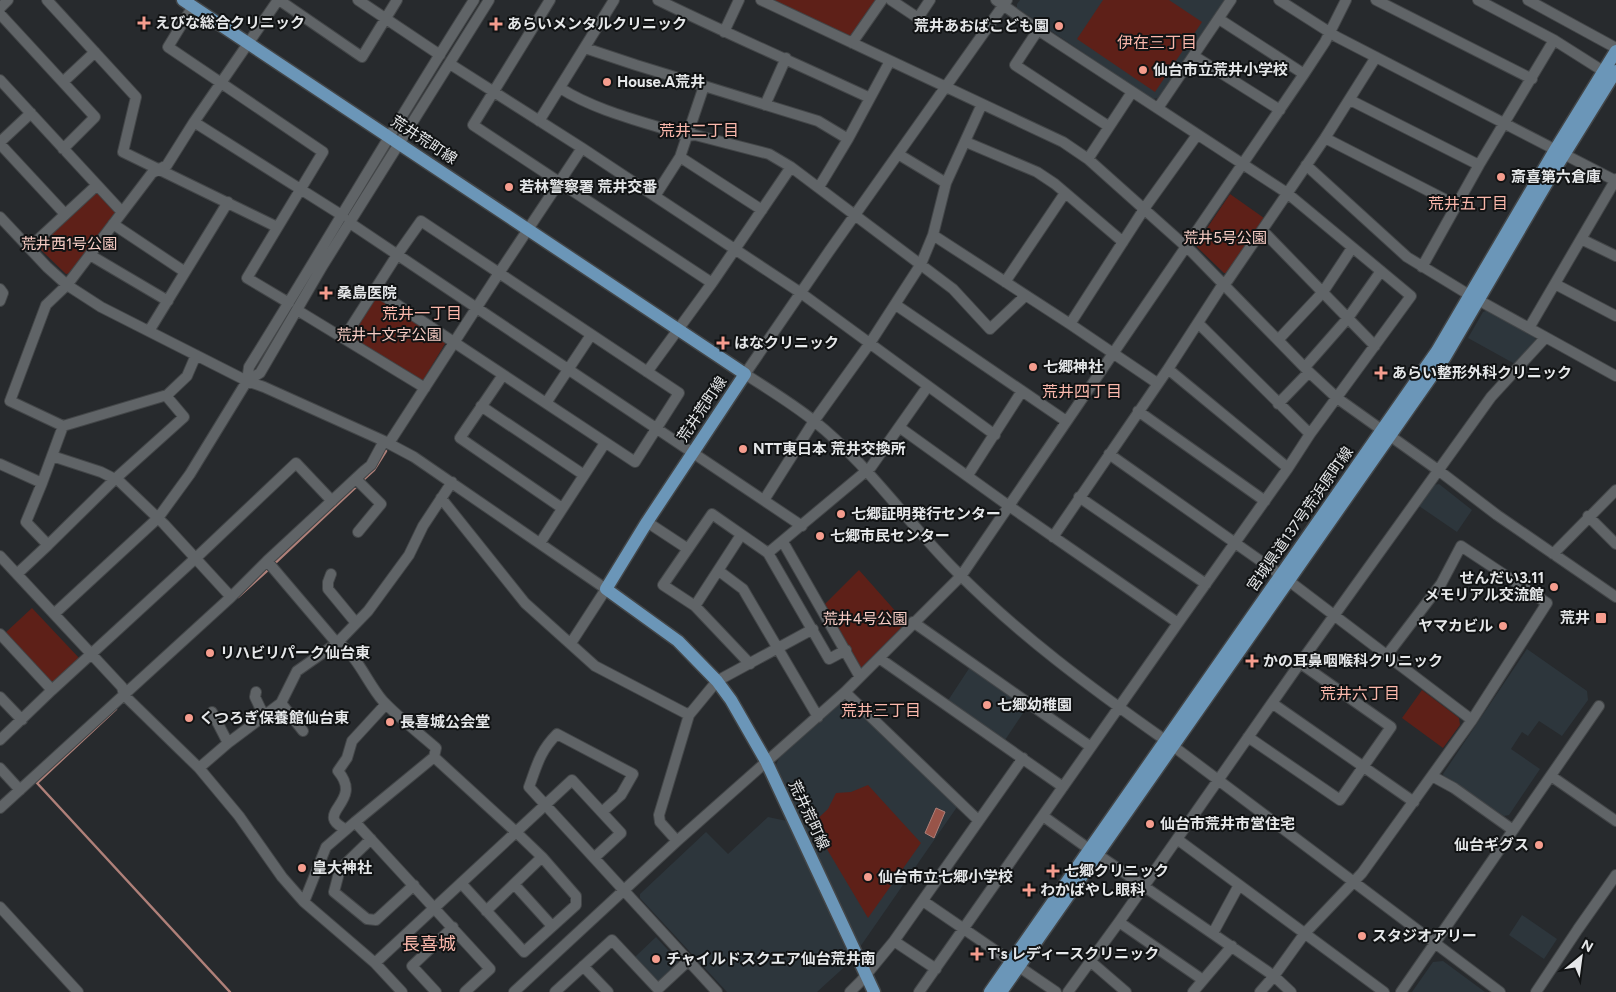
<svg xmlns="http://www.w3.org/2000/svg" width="1616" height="992" font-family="Figtree,'Noto Sans JP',sans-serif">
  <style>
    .built { fill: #2d363c }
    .green { fill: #5e2018 }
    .water { fill: #985449; stroke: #af8079 }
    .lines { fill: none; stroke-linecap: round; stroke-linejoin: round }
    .stream { stroke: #af8079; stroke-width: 2.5 }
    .minor-casing { stroke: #434648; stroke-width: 12 }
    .major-casing { stroke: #434648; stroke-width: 15 }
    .minor { stroke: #606467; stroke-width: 10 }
    .major { stroke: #6b96b8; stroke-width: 12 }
    .poi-dot { fill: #f59d8e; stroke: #111314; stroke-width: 2 }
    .labels { text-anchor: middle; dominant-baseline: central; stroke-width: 4; stroke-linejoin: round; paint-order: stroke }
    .poi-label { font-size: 15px; font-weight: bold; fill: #e5e7e9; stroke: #111314; text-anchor: start }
    .street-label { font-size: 15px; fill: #e5e7e9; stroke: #111314 }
    .park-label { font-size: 15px; fill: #f8cdc5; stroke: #111314 }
    .neighbourhood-label { font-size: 16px; fill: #fbb8ac; stroke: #111314 }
    .quarter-label { font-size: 18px; fill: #fbb8ac; stroke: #111314 }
  </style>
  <rect width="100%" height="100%" fill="#272a2d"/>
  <path class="built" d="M1020 0H1225L1159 98 1152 99 1017 8V4Z
    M1488 310 1535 336 1536 344 1515 364 1468 338 1483 312Z
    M1439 484 1472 510 1457 532 1419 506 1434 485Z
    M1527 649 1587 691 1588 700 1562 736 1539 721 1528 736 1522 732 1511 749 1540 769 1509 815 1504 816 1458 785 1444 778 1443 774Z
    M970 667 1027 707 1005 740 947 702Z
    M844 700H850L957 807 860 947 776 765 779 758Z
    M768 817 787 821 851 961 817 992H727L640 898V894L706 832 728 854Z
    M1522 915 1557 939 1544 959 1509 935Z
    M656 937 678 961V966L663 980H656L635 957Z
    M1443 961 1485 992H1412L1433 962Z"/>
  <path class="green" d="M769 0H878L857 36H846Z
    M1103 0H1169L1202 22 1155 92 1077 39Z
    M97 192 117 212 72 273 66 274 40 249V243L93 193Z
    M1230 194 1264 218 1228 273H1224L1197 247V243Z
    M372 297H378L446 342 422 382 348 340Z
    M859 570 906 623 861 668 825 604Z
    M32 608 80 659 53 682 48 681 4 634Z
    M1422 690 1459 718 1460 725 1443 748 1402 718Z
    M868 785 921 843 868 918 812 824 828 809 836 793 851 792Z"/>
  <path class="water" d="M936 808 945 812 934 838 925 833Z"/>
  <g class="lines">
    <path class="stream" d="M362 481 374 470 386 451
      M273 565 358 485
      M238 597 269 569
      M116 709 37 783 230 992"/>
    <g class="minor-casing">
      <path id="minor" d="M47 0 136 97 123 152 277 227
        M279 0 362 57 397 0
        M358 0 440 55
        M550 0 473 125 712 283
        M658 0C728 34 799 65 870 98
        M761 0 1063 142 1088 159 1192 252 1309 372 1337 398 1438 470 1497 515 1616 597
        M891 0 918 18 930 0
        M1007 0 830 250 745 374C768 389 793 404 814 421 866 462 907 522 954 569 1018 634 1091 688 1165 740L1500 992
        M1279 0 1337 37 1616 181
        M1376 0 1532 79
        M1478 0 1554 40 1603 71
        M1528 0 1616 48
        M193 6 168 47 323 152 247 278 289 303
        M0 8 8 0
        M0 14 95 117 63 149
        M1219 19 1304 74
        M1038 30 1015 65 1108 126
        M724 32 739 0
        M852 43 882 0
        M585 48 636 65 818 121 848 139
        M1194 56 1280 110
        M450 64 582 148 801 293 995 435
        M0 80 122 212
        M63 82 95 52
        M560 88C598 112 645 122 687 136L695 135 769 154 791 167 953 289 990 329 1025 296
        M1350 100 1479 165
        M765 105 786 58
        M1158 108 1231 0
        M539 121 614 0
        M194 122 343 216
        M1325 138 1456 205
        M0 142 31 113
        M966 142 1037 172 1055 184 1123 242
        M0 144 65 214
        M898 154 946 183
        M680 157 762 210
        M1088 159 1132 92
        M1306 165 1407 257 1471 296 1616 376
        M819 187 848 139 890 61
        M655 196 680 157 704 86
        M0 217 47 267 67 285 101 307 247 381 264 387 384 441 414 457 606 589 571 643
        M350 223 802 526
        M113 224 185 272
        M1262 230 1375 346
        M933 235 1070 324 1157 383
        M1581 239 1616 256
        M29 248 97 185
        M90 255 168 301
        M1422 267 1479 165 1554 40
        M1005 282 1065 193
        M1555 284 1616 316
        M0 289 3 293 0 301
        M896 305 1066 421
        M297 310 425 388
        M1198 323 1310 434
        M1070 324 1146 206 1197 135
        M1529 328 1616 179
        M149 331 228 202
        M344 338 397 255 421 221 679 393 635 462 375 290
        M1278 340 1323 292 1352 248
        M1305 367 1348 318 1381 271
        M1168 369 1288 468
        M647 372 712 283 791 167
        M503 375 460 438 562 508
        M247 381 260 373 323 265 489 0
        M546 403 591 335
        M1278 404 1309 372
        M481 406 584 475
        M1138 411 1265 501
        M63 426 10 401 46 305 67 285 152 173 167 165 194 122 278 0
        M899 427 1009 506 1178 623
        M389 443 499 273 582 148
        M1109 454 1289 581 1472 720
        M52 456 101 472 115 479
        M0 464 42 483 63 426 167 395 187 376 196 355
        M968 475 1022 391
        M116 478 164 524 231 597
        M356 479 381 504 358 532
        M1079 497 1206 584
        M441 498 525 603 595 666 689 715
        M764 500 814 421 870 343 921 264 933 235 946 183 982 104
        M1588 516 1616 544
        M647 522 688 549
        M1053 537 1168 369 1223 284 1228 280 1325 138 1376 57
        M783 542 860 677
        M540 543 605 443
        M48 545 115 479 184 417 168 398 167 395
        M768 553 871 467 928 386
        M1553 554 1616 490
        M0 556 122 687 124 695 199 768 239 816 282 877 304 902 375 963 402 992
        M267 561 335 641C357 653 367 683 383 701 399 718 419 733 436 748L434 757 516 832 572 780 621 833 594 858
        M719 571 743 589 818 717
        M17 574 48 545 26 522 42 483
        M331 574 328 582V589L356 623
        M695 606 741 535
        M54 614 158 518 190 474 247 381 249 367C325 245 397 121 474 0
        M913 622 1091 747
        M0 634 52 690 0 740
        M879 658 1063 787
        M750 664 695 606 663 585 712 514 768 553 829 659 846 650
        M52 690 199 555 296 463 332 501
        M256 692 255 697 264 716
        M845 692 978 820
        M0 697 22 720
        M281 703 303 731
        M1272 703 1414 802
        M212 712 228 743
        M1248 737 1340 800 1391 727 1300 663
        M0 768 20 790
        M199 768 228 743 281 703 297 671 337 643 368 611 409 555 423 526 452 482
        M1432 776 1454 788 1513 830
        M1551 776 1616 821
        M0 808 231 597 267 561 365 470 371 465 384 441
        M602 812 621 795 633 774 557 734C540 751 537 765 529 787L717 992
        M1043 816 1089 849
        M355 822 490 969 465 992
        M346 830C342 827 335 824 334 819 331 807 359 796 338 771L347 758 352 741 386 704
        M371 839 340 869 334 892 367 919 376 920 414 885
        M1177 839 1384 992
        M677 841 660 822 659 815 689 715 717 681 813 629
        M1097 854 1274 976 1291 992
        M514 884 552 926
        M923 901 1056 992
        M304 902 326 847 355 822 434 757
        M0 907 78 992
        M486 911 542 857
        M1119 922 1203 980
        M1213 933 1239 885
        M894 941 936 969
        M1090 961 1126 992
        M375 963 516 832 542 857 576 896V905L524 952 461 883
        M583 966 608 992
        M436 992 412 966 453 927
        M514 992 677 841 845 692 961 576 1304 74 1325 42 1346 0
        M555 992 612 940 658 989 688 961
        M850 992 861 981 894 941 1023 758
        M919 992 1178 623 1288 468 1310 434 1411 296 1287 193 1038 30 996 0
        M1068 992 1119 922 1300 663 1491 397 1545 338
        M1193 992 1232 946
        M1260 992 1274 976 1305 933 1362 873 1472 720 1547 603 1461 546 1441 584 1387 655
        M1401 992 1599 706
        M1536 992 1578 929 1616 875"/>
    </g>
    <g class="major-casing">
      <path id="major" d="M183 0 745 374 647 522 606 589 678 641 717 681 731 700 766 761 874 992
        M990 992 1437 351 1555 150 1616 51
        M1001 992 1445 357 1555 169 1616 71"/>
    </g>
    <use href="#minor" class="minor"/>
    <use href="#major" class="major"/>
  </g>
  <g class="poi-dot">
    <path d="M141.5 15.5h5v5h5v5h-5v5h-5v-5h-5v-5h5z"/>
    <path d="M493.5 16.5h5v5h5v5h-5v5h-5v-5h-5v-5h5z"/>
    <circle cx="1059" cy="26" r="5"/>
    <circle cx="1143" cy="70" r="5"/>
    <circle cx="607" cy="82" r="5"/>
    <circle cx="1501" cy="177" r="5"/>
    <circle cx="509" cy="187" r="5"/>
    <path d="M323.5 285.5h5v5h5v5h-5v5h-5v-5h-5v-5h5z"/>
    <path d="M720.5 335.5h5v5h5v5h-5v5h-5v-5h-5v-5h5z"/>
    <circle cx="1033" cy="367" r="5"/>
    <path d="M1378.5 365.5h5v5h5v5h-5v5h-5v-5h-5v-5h5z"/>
    <circle cx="743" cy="449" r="5"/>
    <circle cx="841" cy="514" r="5"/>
    <circle cx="820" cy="536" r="5"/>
    <circle cx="1554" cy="587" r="5"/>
    <rect x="1595" y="612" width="12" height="12" rx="2.5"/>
    <circle cx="1503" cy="626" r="5"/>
    <circle cx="210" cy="653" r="5"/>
    <path d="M1249.5 653.5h5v5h5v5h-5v5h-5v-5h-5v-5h5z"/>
    <circle cx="987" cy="705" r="5"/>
    <circle cx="189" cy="718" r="5"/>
    <circle cx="390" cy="722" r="5"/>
    <circle cx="1150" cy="824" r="5"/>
    <circle cx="1539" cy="845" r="5"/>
    <circle cx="302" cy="868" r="5"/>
    <path d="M1050.5 863.5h5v5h5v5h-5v5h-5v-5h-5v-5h5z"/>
    <circle cx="868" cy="877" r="5"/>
    <path d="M1026.5 882.5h5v5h5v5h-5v5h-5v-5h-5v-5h5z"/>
    <circle cx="1362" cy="936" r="5"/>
    <path d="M974.5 946.5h5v5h5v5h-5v5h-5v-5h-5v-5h5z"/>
    <circle cx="656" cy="959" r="5"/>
  </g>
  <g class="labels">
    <g class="poi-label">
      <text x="155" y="23">えびな総合クリニック</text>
      <text x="507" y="24">あらいメンタルクリニック</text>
      <text x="1049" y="26" text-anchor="end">荒井あおばこども園</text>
      <text x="1153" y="70">仙台市立荒井小学校</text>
      <text x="617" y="82">House.A荒井</text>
      <text x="1511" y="177">斎喜第六倉庫</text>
      <text x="519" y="187">若林警察署 荒井交番</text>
      <text x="337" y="293">桑島医院</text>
      <text x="734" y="343">はなクリニック</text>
      <text x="1043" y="367">七郷神社</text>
      <text x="1392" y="373">あらい整形外科クリニック</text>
      <text x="753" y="449">NTT東日本 荒井交換所</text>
      <text x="851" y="514">七郷証明発行センター</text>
      <text x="830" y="536">七郷市民センター</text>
      <text x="1544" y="578" text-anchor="end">せんだい3.11<tspan x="1544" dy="17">メモリアル交流館</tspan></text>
      <text x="1590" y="618" text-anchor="end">荒井</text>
      <text x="1493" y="626" text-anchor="end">ヤマカビル</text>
      <text x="220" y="653">リハビリパーク仙台東</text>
      <text x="1263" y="661">かの耳鼻咽喉科クリニック</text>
      <text x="997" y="705">七郷幼稚園</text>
      <text x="199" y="718">くつろぎ保養館仙台東</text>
      <text x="400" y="722">長喜城公会堂</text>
      <text x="1160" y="824">仙台市荒井市営住宅</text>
      <text x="1529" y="845" text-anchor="end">仙台ギグス</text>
      <text x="312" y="868">皇大神社</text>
      <text x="1064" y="871">七郷クリニック</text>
      <text x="878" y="877">仙台市立七郷小学校</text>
      <text x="1040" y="890">わかばやし眼科</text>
      <text x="1372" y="936">スタジオアリー</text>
      <text x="988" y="954">T's レディースクリニック</text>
      <text x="666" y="959">チャイルドスクエア仙台荒井南</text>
    </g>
    <g class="street-label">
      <text transform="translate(424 140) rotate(33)">荒井荒町線</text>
      <text transform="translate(702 409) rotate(-56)">荒井荒町線</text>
      <text transform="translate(1300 519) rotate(-55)">宮城県道137号荒浜原町線</text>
      <text transform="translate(809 815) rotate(65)">荒井荒町線</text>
    </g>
    <g class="park-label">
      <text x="1225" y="238">荒井5号公園</text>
      <text x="69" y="244">荒井西1号公園</text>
      <text x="389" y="335">荒井十文字公園</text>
      <text x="865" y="619">荒井4号公園</text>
    </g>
    <g class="neighbourhood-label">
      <text x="1157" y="42">伊在三丁目</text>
      <text x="699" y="130">荒井二丁目</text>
      <text x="1468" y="203">荒井五丁目</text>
      <text x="422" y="313">荒井一丁目</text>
      <text x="1082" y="391">荒井四丁目</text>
      <text x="1360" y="693">荒井六丁目</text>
      <text x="881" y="710">荒井三丁目</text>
    </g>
    <g class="quarter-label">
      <text x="429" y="944">長喜城</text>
    </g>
  </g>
  <g transform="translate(1581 957) rotate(29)" stroke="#111314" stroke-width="4" paint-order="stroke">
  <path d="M0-4L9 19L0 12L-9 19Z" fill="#e5e7e9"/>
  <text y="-8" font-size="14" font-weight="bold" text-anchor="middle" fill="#e5e7e9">N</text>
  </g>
</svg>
